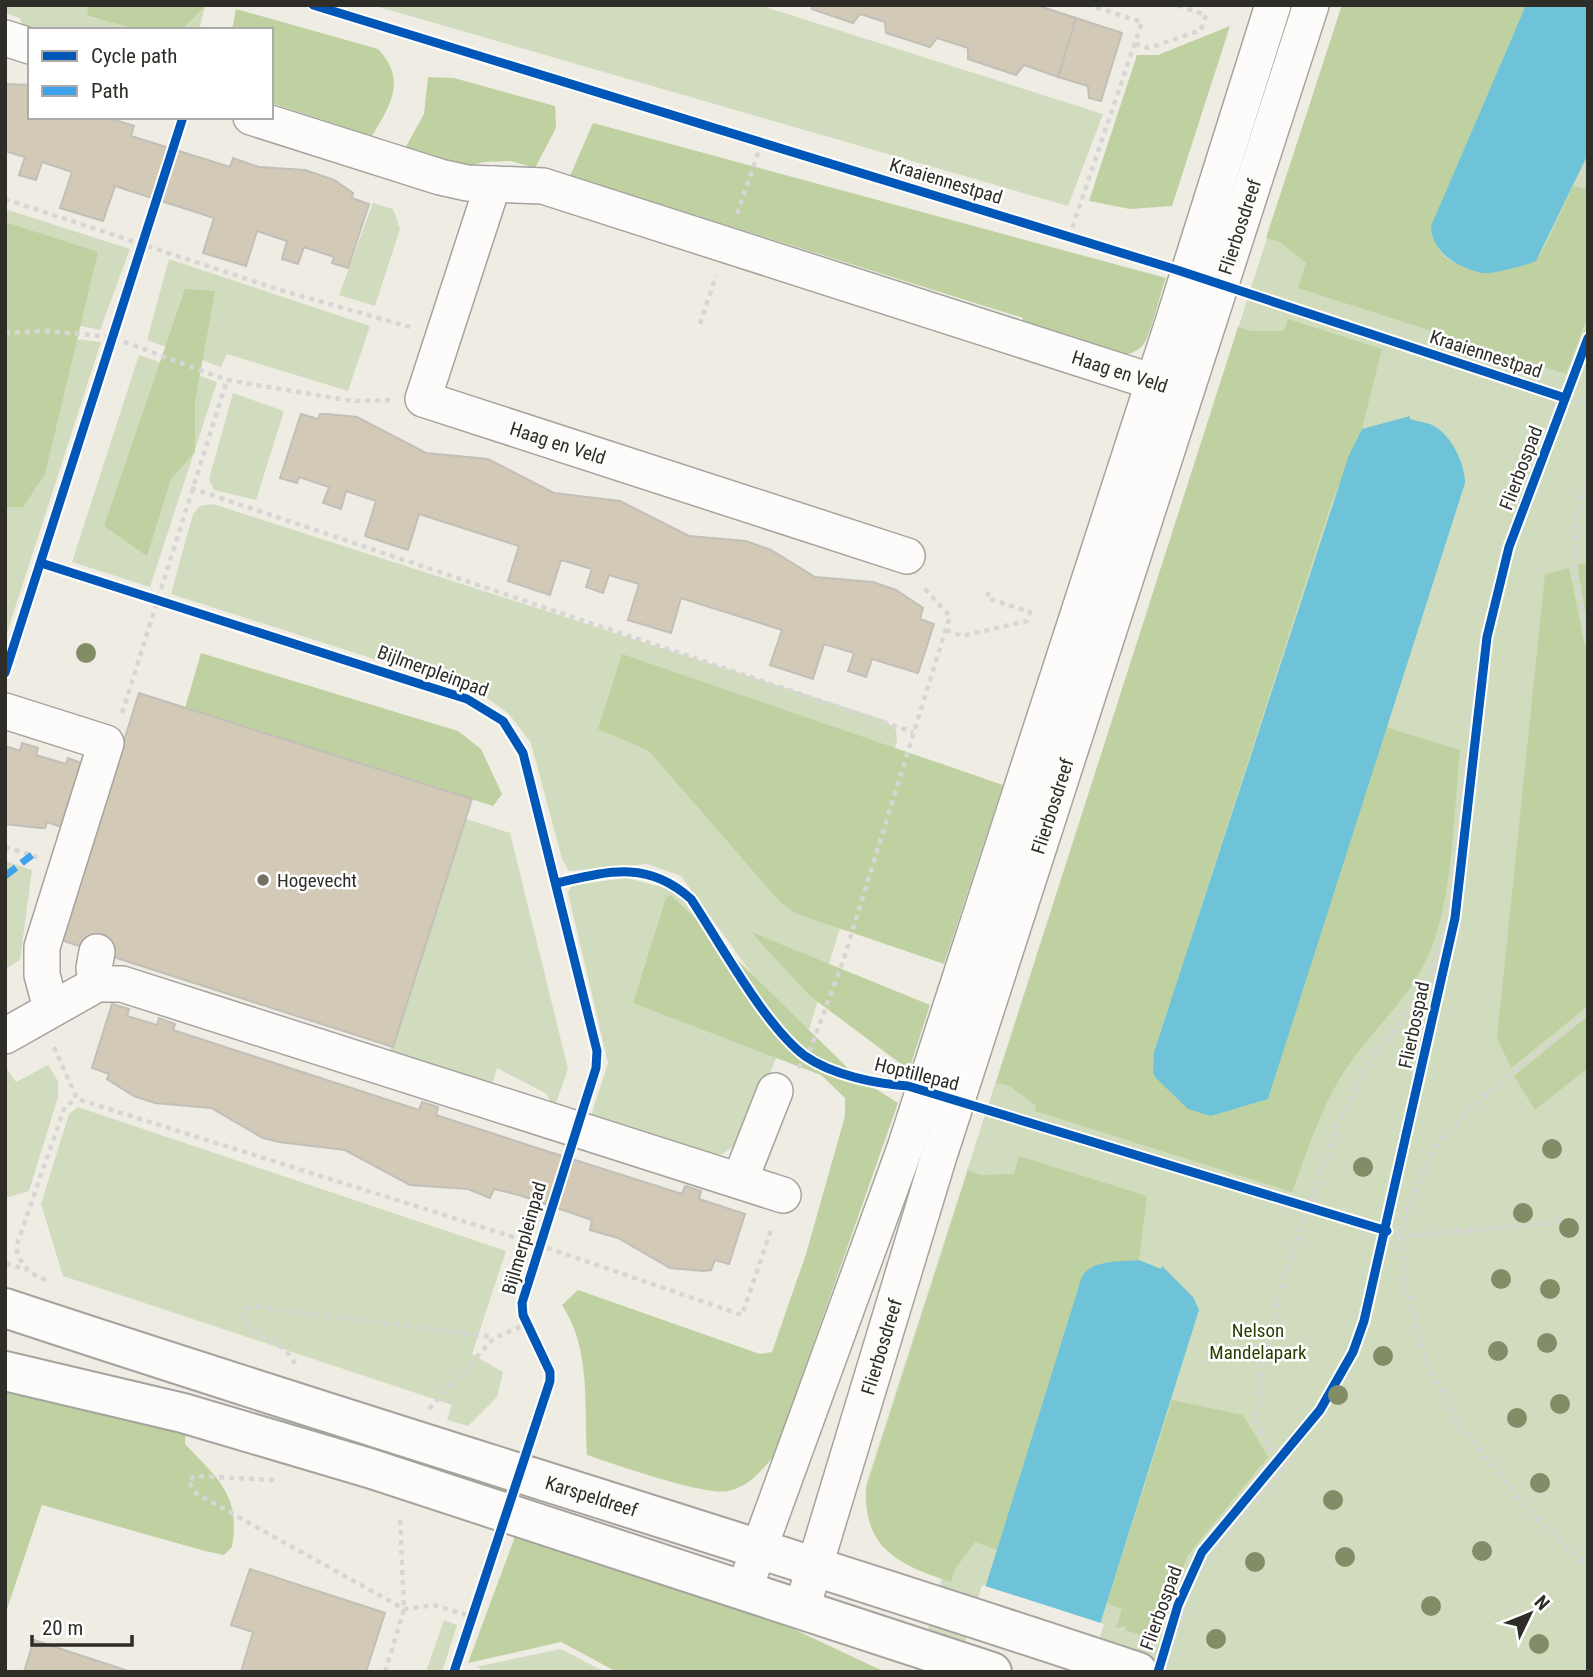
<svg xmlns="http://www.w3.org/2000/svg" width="1593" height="1677" font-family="'Roboto Condensed',sans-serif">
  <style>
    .green { fill: #d0dcbd }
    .forest { fill: #bfd1a1 }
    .water { fill: #6ec3d8 }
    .pier { fill: #efece4 }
    .building { fill: #d2cab6; stroke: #c2bfb9; stroke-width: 2 }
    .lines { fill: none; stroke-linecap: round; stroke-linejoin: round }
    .minor-casing { stroke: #a5a39d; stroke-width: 38 }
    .major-casing { stroke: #a5a39d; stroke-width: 42 }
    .path { stroke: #d7d6d4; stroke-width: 4.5; stroke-dasharray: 5 5; stroke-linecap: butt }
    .minor { stroke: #fdfcfb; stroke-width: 35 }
    .major { stroke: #fdfcfb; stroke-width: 38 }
    .quiet { stroke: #3ea3eb; stroke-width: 7; stroke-dasharray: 14 7; stroke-linecap: butt }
    .cycleway-casing { stroke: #fff; stroke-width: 13 }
    .cycleway { stroke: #0057b8; stroke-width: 9 }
    .tree { fill: #828c67 }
    .poi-dot { fill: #727069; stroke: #fff; stroke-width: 2.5 }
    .labels { text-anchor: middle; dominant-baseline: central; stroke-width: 5; stroke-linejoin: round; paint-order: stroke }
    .street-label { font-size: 19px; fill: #2f2d27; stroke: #fff }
    .poi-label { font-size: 19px; fill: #2f2d27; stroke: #fff; text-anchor: start }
    .park-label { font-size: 19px; fill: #293e01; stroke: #fff }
  </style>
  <rect width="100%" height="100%" fill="#efece4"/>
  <path class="green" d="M5 5H88L87 17 153 30H32L23 27 20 18 5 13Z
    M372 5H759L1103 114 1068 206Z
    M1342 5H1588V1672H916L944 1571 882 1547 866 1485Z
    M205 7 199 30H181Z
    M373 203 393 209 400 229 375 306 339 295Z
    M5 209 130 249 100 330 47 319 5 322Z
    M169 259 370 326 348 391 227 354 221 367 147 340Z
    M43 335 101 342 5 639V336Z
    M139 355 217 382 150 587 72 562Z
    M233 393 284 411 256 500 214 490 209 479Z
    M213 504 885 720 896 730 897 741 804 1046 681 876 647 864 569 871 562 859 531 743 509 714 480 693 171 594 193 514 200 506Z
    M466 819 510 833 568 1069 554 1108 547 1094 497 1068 492 1085 389 1054Z
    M5 861 32 870 20 960 5 969Z
    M627 878 669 889 683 899 781 1046 742 1141 722 1154 709 1157 590 1119 608 1063 568 893 572 885Z
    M48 1065 58 1081V1097L29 1191 5 1198V1066L16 1082Z
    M78 1107 506 1251 472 1354 503 1372 497 1397 468 1426 447 1420 452 1405 63 1276 41 1204 69 1114Z
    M444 1620 457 1625 442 1672H426Z
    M561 1649 605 1672H479L480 1668 475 1667Z"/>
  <path class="forest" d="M88 5H195L205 7 181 30H141L87 16Z
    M1342 5H1526L1431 226C1431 240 1443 262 1458 264 1478 266 1520 257 1541 254L1573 186 1588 189V315L1566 374 1298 288 1306 263 1280 242 1266 238Z
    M236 9 378 49C407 80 391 104 372 136L271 103V30H232Z
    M1230 26 1172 206 1130 209 1089 201 1137 55H1158Z
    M428 77 454 78 555 106 556 128 535 168 511 161 484 162 457 169 402 154 424 114Z
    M593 123 1166 278C1161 291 1150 337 1143 345 1123 370 1043 349 1015 344L1023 318 570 176Z
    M5 222 98 252 45 474 23 507H5Z
    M185 289 215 291 195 402V452L171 479 147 556 104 526Z
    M1288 319 1382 349 1362 429 1331 504 1154 1052 1188 1108 1211 1116 1268 1099 1385 727 1460 750C1454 809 1453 895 1431 949 1411 998 1377 1024 1348 1066 1322 1103 1308 1150 1292 1192L1035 1111 1036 1106 1010 1086 996 1083 1238 327 1251 331H1284Z
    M1588 562V627L1577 565Z
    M1569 568 1588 660V1006L1511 1068 1497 1038 1545 574Z
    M201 653 458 731 481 749 502 794 493 806 185 708Z
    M622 654 1003 785 944 964 797 914 780 902 649 751 598 729Z
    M671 895 857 1077 898 1103 774 1456C761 1471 749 1487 728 1491 704 1496 614 1464 587 1455 584 1404 591 1349 562 1305L578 1290 760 1354 772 1352 806 1254 845 1116V1098L821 1075 633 1003 666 898Z
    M751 932 930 1005 909 1070 810 996Z
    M1588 1016V1068L1535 1110 1514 1076Z
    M1019 1156 1147 1196 1139 1260C1121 1262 1093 1259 1082 1276L997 1550 975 1542 955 1569 951 1582C901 1566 863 1549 866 1489L968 1170 981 1175 1014 1174Z
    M11 1388 186 1423 185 1444C218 1479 241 1495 232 1547L224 1555 205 1551 42 1505 5 1615V1393Z
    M1172 1400 1243 1415 1268 1457 1188 1555 1157 1640 1125 1630 1126 1626 1116 1628 1122 1609 1107 1603Z
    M519 1526 683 1577 885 1672H617L561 1642 468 1663Z"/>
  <path class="water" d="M1526 5H1588V154L1536 261C1527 265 1491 275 1482 273 1461 268 1432 255 1431 226Z
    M1410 416V419C1417 421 1432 424 1434 426 1452 436 1465 464 1465 483L1268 1099 1211 1116 1188 1109 1156 1078 1153 1073 1154 1052 1349 455 1362 429Z
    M1139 1260 1161 1269 1162 1266 1193 1297 1199 1310 1085 1672H959L1082 1276C1093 1259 1121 1262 1139 1260Z"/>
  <path class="pier" d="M982 1585 1104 1624 1088 1672H956Z"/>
  <path class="building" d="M812 5H1036L1076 18 1058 77 1024 65 1016 75 968 59V48L937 38 930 47 886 33 885 22 860 14 853 23 812 9Z
    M1076 18 1122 33 1101 101 1089 98 1088 86 1058 77Z
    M5 84 30 85V117H105L134 126 131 136 230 167 233 158 259 167 305 170 334 180 353 193 352 198 369 204 348 268 332 263 334 257 304 247 298 264 282 259 287 241 257 231 246 266 203 253 214 218 115 186 103 221 60 208 72 172 42 162 36 180 19 175 25 157 5 151Z
    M301 414 318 419 320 414H327L357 417 426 453 488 459 554 493 620 501 689 536 746 541 771 550 815 577 873 582 896 590 923 608 920 619 934 624 918 673 872 659 866 677 848 671 854 653 824 644 813 679 770 665 782 630 681 598 671 633 628 620 639 584 609 575 603 593 586 587 592 569 561 560 550 595 508 581 519 546 419 514 408 550 365 536 376 501 346 491 341 509 323 503 329 487 299 477 297 483 280 478Z
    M139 693 472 799 393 1047 61 940Z
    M22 743 38 748 36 755 66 764 68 758 84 764 64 828 47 822 45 828H40L5 824V746L20 751Z
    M112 1004 129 1009 127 1016 157 1025 159 1018 175 1024 173 1030 419 1110 422 1102 438 1107 436 1115 534 1147 682 1194 685 1186 701 1191 699 1199 745 1214 729 1264 715 1260 711 1270 703 1271 670 1268 618 1238 590 1230 592 1220 519 1195 494 1189 490 1198 468 1189 410 1185 345 1150 279 1142 263 1138 211 1108 155 1103 134 1096 107 1079 109 1074 92 1068Z
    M250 1569 385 1613 366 1672H241L253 1632 231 1625Z
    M34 1640 131 1672H24Z"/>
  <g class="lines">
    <g class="minor-casing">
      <g id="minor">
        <path d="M5 38 30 46"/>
        <path id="s1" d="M251 117 440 177 467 183 543 186 1175 389"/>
        <path id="s2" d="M493 184 423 399 907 556"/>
        <path d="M5 711 106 743 42 947V975L51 1008"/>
        <path d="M97 984 94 968 97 952"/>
        <path d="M5 1036 97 984H122L783 1195"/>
        <path d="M740 1180 775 1091"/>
        <path d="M744 1590 905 1148 1175 316 1273 5"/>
        <path id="s3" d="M802 1608 938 1159 1311 5"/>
      </g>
    </g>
    <g class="major-casing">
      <g id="major">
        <path id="s4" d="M5 1308C382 1433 761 1546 1138 1672"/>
        <path d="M5 1371 183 1413 369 1468 992 1672"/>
      </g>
    </g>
    <path class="path" d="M1135 44 1149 48 1201 30 1206 15 1177 5
      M5 199 280 290 410 327
      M737 214 762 142
      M1069 237 1142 22 1089 5
      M700 324 716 276
      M5 333 47 331 111 337 227 380 352 401 390 400
      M1565 398 1588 404
      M1588 476C1566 532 1575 584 1588 641
      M191 488 913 732
      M946 630 962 636 1027 621 1030 612 987 598 989 590
      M122 713 227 380
      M5 847 37 857
      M1588 1012 1481 1099 1436 1145 1409 1204 1402 1236 1403 1277 1425 1356 1458 1423 1532 1514 1588 1567
      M54 1047 77 1099 539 1245 742 1315 772 1227
      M798 1068 807 1058 843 961 950 616 922 586
      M1387 1231 1402 1236 1588 1220
      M6 1263 26 1270
      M46 1280C29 1274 20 1265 16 1247L65 1106 77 1099
      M295 1364C285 1340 253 1339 243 1316L246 1309 253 1306 493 1337
      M429 1409 494 1338 527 1324
      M274 1480 195 1476 188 1481 197 1494 404 1609 434 1605 473 1617
      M1169 1657 1193 1584 1210 1554 1288 1464 1269 1447 1256 1421 1263 1368 1282 1282 1337 1127 1364 1070 1430 983 1449 914 1477 669 1503 559 1534 475 1553 410 1554 395
      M385 1672 404 1609 400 1517"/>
    <use href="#minor" class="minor"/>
    <use href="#major" class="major"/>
    <path class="quiet" d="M5 876 32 855"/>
    <g class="cycleway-casing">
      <path id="cycleway" d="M313 5 1174 269 1565 398
        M41 563 467 699 503 721 523 753 597 1051 596 1068 522 1303 523 1315 550 1372V1381L454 1672
        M5 673 183 117
        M557 883C609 871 648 860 691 899 720 943 765 1026 805 1056 832 1075 877 1084 908 1086L1387 1231
        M1158 1672 1178 1605 1202 1552 1320 1410 1353 1352 1364 1321 1455 918 1487 637 1509 547 1588 338"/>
    </g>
    <use href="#cycleway" class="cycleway"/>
  </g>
  <g class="tree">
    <circle cx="86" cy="653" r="10"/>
    <circle cx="1552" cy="1149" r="10"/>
    <circle cx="1363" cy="1167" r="10"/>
    <circle cx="1523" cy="1213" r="10"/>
    <circle cx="1569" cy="1228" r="10"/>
    <circle cx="1501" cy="1279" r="10"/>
    <circle cx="1550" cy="1289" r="10"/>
    <circle cx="1547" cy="1343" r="10"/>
    <circle cx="1498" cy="1351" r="10"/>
    <circle cx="1383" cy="1356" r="10"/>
    <circle cx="1338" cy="1395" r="10"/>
    <circle cx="1560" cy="1404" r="10"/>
    <circle cx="1517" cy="1418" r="10"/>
    <circle cx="1540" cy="1483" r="10"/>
    <circle cx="1333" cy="1500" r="10"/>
    <circle cx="1482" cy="1551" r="10"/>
    <circle cx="1345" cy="1557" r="10"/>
    <circle cx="1255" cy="1562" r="10"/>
    <circle cx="1431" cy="1606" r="10"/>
    <circle cx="1216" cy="1639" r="10"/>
    <circle cx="1539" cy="1644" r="10"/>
  </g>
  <circle class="poi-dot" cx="263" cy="880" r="7"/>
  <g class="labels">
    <g class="street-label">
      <text transform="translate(946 181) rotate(17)">Kraaiennestpad</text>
      <text stroke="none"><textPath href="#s3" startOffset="1449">Flierbosdreef</textPath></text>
      <text transform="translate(1486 354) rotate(18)">Kraaiennestpad</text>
      <text stroke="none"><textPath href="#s1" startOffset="908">Haag en Veld</textPath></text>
      <text stroke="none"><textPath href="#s2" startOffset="368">Haag en Veld</textPath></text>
      <text transform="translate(1521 468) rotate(-69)">Flierbospad</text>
      <text transform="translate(433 671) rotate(20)">Bijlmerpleinpad</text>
      <text stroke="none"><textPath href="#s3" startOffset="840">Flierbosdreef</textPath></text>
      <text transform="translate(1414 1025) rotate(-78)">Flierbospad</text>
      <text transform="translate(917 1074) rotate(14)">Hoptillepad</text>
      <text transform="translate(524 1238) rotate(-74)">Bijlmerpleinpad</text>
      <text stroke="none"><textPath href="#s3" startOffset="273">Flierbosdreef</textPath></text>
      <text stroke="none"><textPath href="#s4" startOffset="616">Karspeldreef</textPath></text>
      <text transform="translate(1161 1608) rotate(-70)">Flierbospad</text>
    </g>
    <g class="poi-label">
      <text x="277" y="880">Hogevecht</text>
    </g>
    <g class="park-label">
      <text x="1258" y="1330">Nelson<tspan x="1258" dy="22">Mandelapark</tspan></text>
    </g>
  </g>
  <rect width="1593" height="1677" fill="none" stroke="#2f2d27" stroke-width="14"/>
  <rect x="28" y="28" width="245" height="91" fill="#ffffff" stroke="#acaba9" stroke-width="2"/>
  <rect x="42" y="51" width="35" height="10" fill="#0057b8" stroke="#acaba9" stroke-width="2"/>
  <text x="91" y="63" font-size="21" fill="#2f2d27">Cycle path</text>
  <rect x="42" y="86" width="35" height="10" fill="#3ea3eb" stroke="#acaba9" stroke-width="2"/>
  <text x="91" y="98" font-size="21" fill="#2f2d27">Path</text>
  <g transform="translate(1530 1614) rotate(47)" stroke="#ffffff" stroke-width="5" paint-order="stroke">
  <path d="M0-5L12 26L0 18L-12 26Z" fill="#2f2d27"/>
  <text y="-10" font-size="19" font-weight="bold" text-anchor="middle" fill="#2f2d27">N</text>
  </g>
  <path d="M32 1635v10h100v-10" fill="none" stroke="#2f2d27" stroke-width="3.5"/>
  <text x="42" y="1635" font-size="21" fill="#2f2d27" stroke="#ffffff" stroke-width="5" paint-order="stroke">20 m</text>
</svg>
